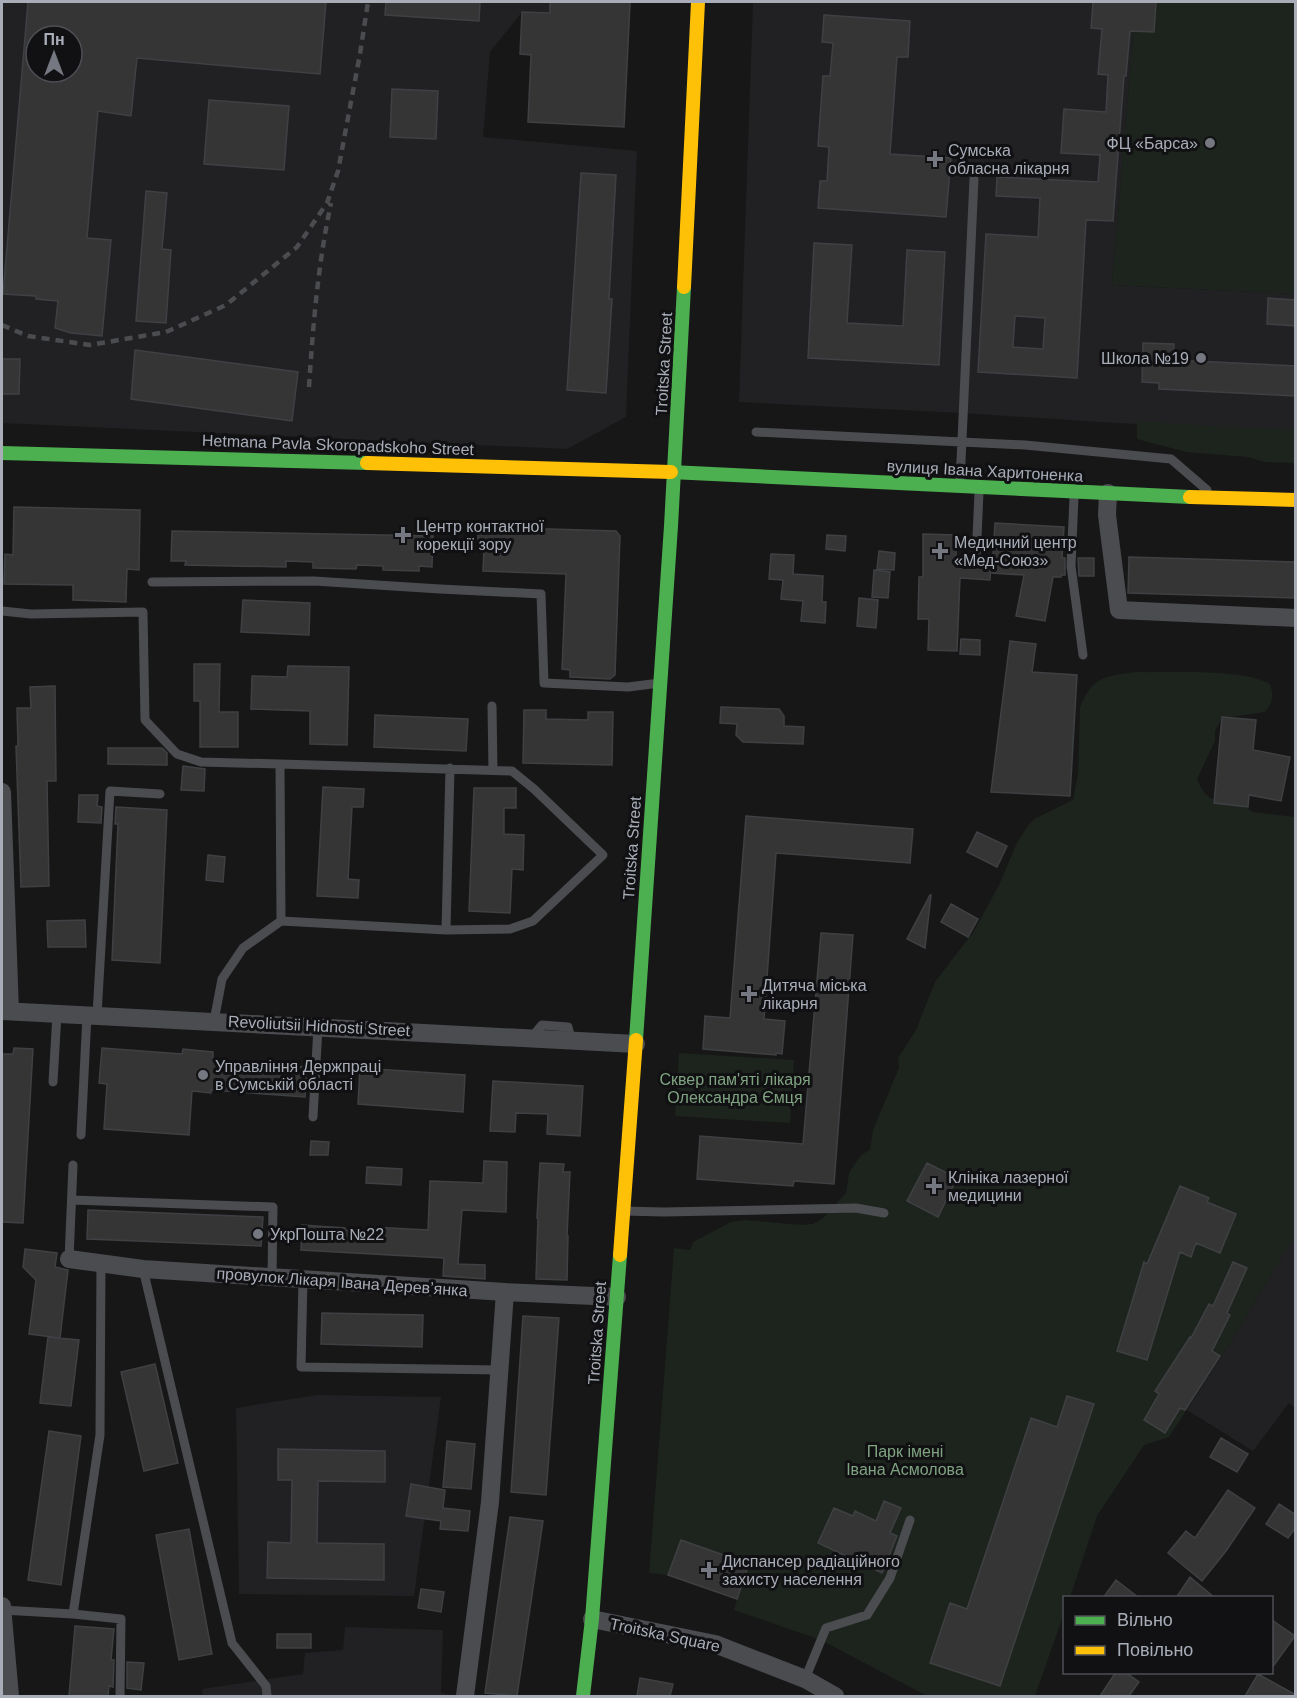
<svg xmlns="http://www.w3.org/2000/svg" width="1297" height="1698" font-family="Helvetica,sans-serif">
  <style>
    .built { fill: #212123; fill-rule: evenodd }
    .green { fill: #1d241e }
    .building { fill: #353536; stroke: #3f4043; stroke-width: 1.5; fill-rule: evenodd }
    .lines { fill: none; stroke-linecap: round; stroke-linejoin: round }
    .lane { stroke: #4b4c50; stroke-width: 9 }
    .street { stroke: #4b4c50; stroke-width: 18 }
    .fast { stroke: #4caf50; stroke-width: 14 }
    .slow { stroke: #ffc107; stroke-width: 14 }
    .rail { stroke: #4b4c4f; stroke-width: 4.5; stroke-dasharray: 8 6; stroke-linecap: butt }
    .poi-dot { fill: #757880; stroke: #111113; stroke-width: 2 }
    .labels { text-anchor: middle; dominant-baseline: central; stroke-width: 6; stroke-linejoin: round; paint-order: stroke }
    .poi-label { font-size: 16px; fill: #a8adb8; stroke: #111113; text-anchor: start }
    .street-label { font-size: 16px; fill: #a8adb8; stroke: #111113 }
    .park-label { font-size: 16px; fill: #7fa381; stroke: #111113 }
  </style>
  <rect width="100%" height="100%" fill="#171717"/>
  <path class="built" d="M2 2H587L586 15 522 12 490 52 483 137 637 151 626 417 567 449 2 423ZM36 36H72V72H36Z
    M753 2H1136L1112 285 1295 294V433L1101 422 962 413 739 402Z
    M1295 1235V1408L1289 1403 1253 1451 1187 1410 1232 1340Z
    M317 1395 441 1397 414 1596 239 1594 236 1408Z
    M345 1627 443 1630 441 1693 456 1696H203L202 1689 303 1674 305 1653 343 1650Z"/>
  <path class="green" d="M1136 2H1295V294L1112 285Z
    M1137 421 1224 427 1293 429 1295 430V463L1265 462 1247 457 1186 452 1137 439Z
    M1136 672C1169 673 1242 668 1270 684 1274 696 1273 702 1265 712L1222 718 1215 731V741L1197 779C1207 803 1216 802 1240 801L1252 812 1295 817V1235L1232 1340 1169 1437 1144 1445 1097 1516 1070 1597 1064 1598V1613L1035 1696H927L821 1640 734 1610 737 1599 668 1575 649 1573 674 1248 690 1250 693 1242 731 1222 744 1220 802 1225 813 1224 822 1219 846 1193 849 1173 861 1155 870 1150 873 1130 899 1068 898 1058 916 1030 935 982 974 931 999 885 1016 845 1027 827 1034 819 1073 800 1078 774 1080 708C1092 676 1106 676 1136 672Z
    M679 1053 794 1060 790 1123 675 1116Z"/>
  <path class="building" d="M28 2H326L320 74 137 58 131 116 98 111 87 238 111 240 102 336 71 333 55 328 58 301 36 299V296L3 294ZM36 36H72V72H36Z
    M386 2H480L479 21 385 15Z
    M550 2H629L630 4 624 127 528 122 531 55 520 54 522 12 550 13Z
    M1093 2H1156L1154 32 1130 31 1126 76H1124L1113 221 1086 220 1077 378 978 372 986 234 1038 237 1040 198 996 196 997 177 1098 182 1100 155 1061 153 1064 109 1106 112 1108 75 1098 74 1102 29 1091 28ZM1015 316 1045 318 1043 349 1013 347Z
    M824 15 910 21 908 57H897L890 154 951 158 946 217 818 208 820 181H827L829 147 818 146 823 76H830L833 43 822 42Z
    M392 89 438 91 436 139 390 137Z
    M209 100 289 106 284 170 204 164Z
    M581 173 616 175 609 299H612L606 393 567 390Z
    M146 191 167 193 162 249 171 250 166 323 136 321Z
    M814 243 852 245 847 323 903 326 907 250 945 252 939 365 808 358Z
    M1268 298 1296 300V326L1267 324Z
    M1143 343 1174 344 1173 360 1296 366V396L1159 389V383L1142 382Z
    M135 350 298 372 292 421 131 399Z
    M2 359H20L19 394H2Z
    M14 507 140 510 139 570 127 569 126 602 73 600V585L4 584 5 554 13 555Z
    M995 523 1064 527 1062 558H1065V575H1061V577H1053L1045 621 1016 616 1024 575 992 573Z
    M478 527 616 531 620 536 615 675 610 679 570 677V670L562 669 566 574 483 571 484 548H478Z
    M172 531 433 536 432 567 419 566V571L383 570V566L357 565 356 569 313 568V562L286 561V567L185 565 186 561H171Z
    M923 534 956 535V558L969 559 973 566H980L983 560H991L990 580 960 578 957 651 928 650 929 619H918L919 577H923Z
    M827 535 846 536 845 551 826 549Z
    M879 551 895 553 894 570 877 569Z
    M771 554 794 555 793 574 823 576 822 602H826L825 623 801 621 803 601 781 599 783 580 769 579Z
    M1129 557 1296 562V598L1128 593Z
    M1078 558H1094V576H1079Z
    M874 570 890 572 888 598 872 597Z
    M859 598 878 600 876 628 857 626Z
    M243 600 310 603 309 635 241 632Z
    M961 639 980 640V655L960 654Z
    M1010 641 1036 644 1032 672 1077 675 1070 796 991 792Z
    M194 664H220L219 712H238V747H200V701H194Z
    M288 666 349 667 347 745 310 744V711L251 709 252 676 287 677Z
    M55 686 56 781H47L49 886 21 887 16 746H18L17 708H31L30 687Z
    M721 707 779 709 784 716V726L804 727 803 744 743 742 736 735 737 724 720 723Z
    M524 710H546V719L588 720V712H613L612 765 523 763Z
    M375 715 468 719 466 751 374 747Z
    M1222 717 1256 720 1253 750 1290 757 1281 801 1249 795 1248 807 1214 803Z
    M108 748H162L167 753V765L108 764Z
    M183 766 205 769 204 791 181 790Z
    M323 787 364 789 363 807H352L348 879 359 880 358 898 317 896Z
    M474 788H516V808H504V834L524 835 523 870 512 869 510 913 469 911Z
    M79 795H98L97 806 102 807 101 823 78 822Z
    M116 807 167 810 160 963 112 960 118 824H115Z
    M746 816 913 829 910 863 776 853 764 1019 785 1021 782 1054 776 1053V1055L703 1049 705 1016 730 1018Z
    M977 832 1007 846 997 867 967 852Z
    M208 855 225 857 223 882 206 880Z
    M930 895H931L925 948 907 939Z
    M951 904 978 919 968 937 941 922Z
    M85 920 86 947H48L47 921Z
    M821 933 853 935 834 1184 794 1181 793 1186 697 1179 700 1136 803 1144Z
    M14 1048 33 1049 23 1223 2 1222V1054H13Z
    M102 1048 182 1054 183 1049 213 1052V1060L307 1067 305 1097 211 1090V1093L192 1091 189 1135 104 1129 107 1084 99 1083Z
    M360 1068 465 1075 463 1112 358 1104Z
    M493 1081 583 1086 580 1136 547 1134 548 1114 516 1113 515 1132 490 1131Z
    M311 1141 329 1142 328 1155H310Z
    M484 1161 507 1162 506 1212 462 1210 458 1264 485 1265V1279L443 1276 444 1258 301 1250 302 1225 345 1228V1230L371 1232 372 1227 428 1230 430 1181 483 1183Z
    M540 1163 564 1164 563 1172H570L567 1236H568L567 1280 536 1279 538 1218H537Z
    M927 1163 957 1178 938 1217 907 1201Z
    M367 1167 402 1169 401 1185 366 1183Z
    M1180 1186 1209 1198 1207 1202 1236 1214 1220 1253 1196 1243 1191 1257 1180 1252 1147 1360 1117 1351 1144 1262 1147 1264Z
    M88 1210 263 1217 261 1246 87 1239Z
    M25 1249 57 1253 55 1267 68 1270 60 1338 29 1334 36 1280 23 1267Z
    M1233 1262 1247 1268 1227 1313 1230 1315 1212 1351 1220 1356 1185 1410 1180 1408 1165 1433 1144 1420 1159 1394 1155 1391 1190 1337 1191 1338 1209 1304 1213 1306Z
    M322 1313 423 1315 422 1347 321 1344Z
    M523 1316 559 1318 546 1495 511 1492Z
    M48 1337 79 1340 71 1406 40 1403Z
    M155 1364 178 1463 144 1471 121 1372Z
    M1067 1396 1094 1404 1000 1686 930 1663 950 1603 967 1609 1031 1418 1057 1427Z
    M49 1431 81 1436 61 1585 28 1580Z
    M1221 1438 1248 1454 1237 1472 1210 1457Z
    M447 1441 475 1444 471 1489 443 1487Z
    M278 1449 385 1451V1482L318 1481 317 1543 384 1544V1580L267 1578 268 1542 291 1543 292 1480H278Z
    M411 1484 445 1490 443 1508 470 1511 468 1531 440 1529 441 1521 406 1516Z
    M1228 1490 1255 1508 1226 1551 1202 1581 1168 1553 1186 1531 1195 1538Z
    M884 1501 901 1508 890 1533 897 1536 882 1573 818 1543 834 1508 853 1516 855 1511 876 1521Z
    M1279 1504 1296 1515V1527L1288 1538 1266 1524Z
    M510 1517 543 1521 517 1696 485 1693Z
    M189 1529 212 1654 179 1660 156 1535Z
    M681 1540 749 1564 737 1599 668 1575Z
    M1190 1577 1215 1598H1176Z
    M1116 1580 1139 1598H1103Z
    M421 1589 444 1592 441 1612 418 1608Z
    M1272 1620 1295 1636 1272 1668Z
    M75 1626 114 1629 111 1660H114L113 1687 109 1686 108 1696H69Z
    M277 1634H311V1648H277Z
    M127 1662 144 1663 141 1690 127 1688Z
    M1116 1672H1125L1139 1682 1129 1696H1100Z
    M1258 1674 1296 1695V1696H1245Z
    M640 1678 673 1684 670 1696H637Z"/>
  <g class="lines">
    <path class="lane" d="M756 432 1025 445 1171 459 1207 490
      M960 483 974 179
      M1074 497 1071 566 1083 655
      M976 560 979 492
      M152 582 314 581 440 589 541 594 544 683 628 687 660 683
      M2 611 31 614 143 612 145 720 177 754 201 762 280 764 281 921 243 948 222 979 214 1021
      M492 706 493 770
      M280 764 512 771 534 789 603 855 533 921 510 929 446 930 281 921
      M446 930 450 768
      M97 1015 110 791 160 794
      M532 1037 542 1025 568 1027 571 1039
      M53 1082 57 1014
      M313 1117 318 1027
      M81 1135 87 1015
      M72 1200 273 1207 272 1277
      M623 1211 664 1212 856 1208 884 1213
      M69 1259 73 1165
      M143 1269 232 1643 266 1686 267 1696
      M303 1279 301 1367 499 1370
      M2 1610 73 1614 100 1435 101 1263
      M73 1614 121 1619 120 1696
      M805 1679 826 1628 867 1615 890 1578 910 1520"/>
    <path class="street" d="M1108 493 1107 515 1119 610 1296 618
      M2 792 10 1011
      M2 1011 636 1044
      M69 1259 143 1269 505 1292 617 1297
      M2 1606 10 1696
      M592 1619 715 1644 805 1679 835 1696
      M465 1696 490 1502 505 1292"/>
    <path class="fast" d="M2 453 367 463
      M671 472 1190 497
      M636 1040 671 526 684 287
      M583 1696 592 1619 620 1255"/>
    <path class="slow" d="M684 287 698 2
      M367 463 671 472
      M1190 497 1296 500
      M620 1255 636 1040"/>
    <path class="rail" d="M2 325 28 336 90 345 166 332 226 305 297 247 327 203 338 171 360 54 368 2
      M309 387C313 325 318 264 331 203"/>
  </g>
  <g class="poi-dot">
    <circle cx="1210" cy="143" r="6"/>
    <path d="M932 150h6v6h6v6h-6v6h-6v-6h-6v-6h6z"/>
    <circle cx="1201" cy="358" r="6"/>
    <path d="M400 526h6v6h6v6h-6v6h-6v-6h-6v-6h6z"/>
    <path d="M937 542h6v6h6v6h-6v6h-6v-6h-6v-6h6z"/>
    <path d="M746 985h6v6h6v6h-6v6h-6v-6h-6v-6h6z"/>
    <circle cx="203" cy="1075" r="6"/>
    <path d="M931 1177h6v6h6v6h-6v6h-6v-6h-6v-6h6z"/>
    <circle cx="258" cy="1234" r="6"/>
    <path d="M706 1561h6v6h6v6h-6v6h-6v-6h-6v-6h6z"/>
  </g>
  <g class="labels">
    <g class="poi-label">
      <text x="1198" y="143" text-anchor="end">ФЦ «Барса»</text>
      <text x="948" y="150">Сумська<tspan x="948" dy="18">обласна лікарня</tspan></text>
      <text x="1189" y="358" text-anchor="end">Школа №19</text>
      <text x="416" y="526">Центр контактної<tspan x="416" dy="18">корекції зору</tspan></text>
      <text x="954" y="542">Медичний центр<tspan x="954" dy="18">«Мед-Союз»</tspan></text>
      <text x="762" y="985">Дитяча міська<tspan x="762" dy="18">лікарня</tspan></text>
      <text x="215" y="1066">Управління Держпраці<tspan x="215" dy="18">в Сумській області</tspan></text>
      <text x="948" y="1177">Клініка лазерної<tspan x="948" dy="18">медицини</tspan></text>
      <text x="270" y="1234">УкрПошта №22</text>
      <text x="722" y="1561">Диспансер радіаційного<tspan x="722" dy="18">захисту населення</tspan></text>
    </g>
    <g class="street-label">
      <text transform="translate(664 364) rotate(-87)">Troitska Street</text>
      <text transform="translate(338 445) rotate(2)">Hetmana Pavla Skoropadskoho Street</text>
      <text transform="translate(985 471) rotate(3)">вулиця Івана Харитоненка</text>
      <text transform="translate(632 848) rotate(-86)">Troitska Street</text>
      <text transform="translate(319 1026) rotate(3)">Revoliutsii Hidnosti Street</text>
      <text transform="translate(342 1282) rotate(4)">провулок Лікаря Івана Деревʼянка</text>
      <text transform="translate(597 1333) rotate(-86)">Troitska Street</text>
      <text transform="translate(665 1635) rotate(12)">Troitska Square</text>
    </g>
    <g class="park-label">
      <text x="735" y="1079">Сквер пам'яті лікаря<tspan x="735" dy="18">Олександра Ємця</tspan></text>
      <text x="905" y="1451">Парк імені<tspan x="905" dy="18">Івана Асмолова</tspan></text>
    </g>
  </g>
  <rect width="1297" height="1698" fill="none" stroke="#a8adb8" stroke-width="6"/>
  <rect x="1063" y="1596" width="210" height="78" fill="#111113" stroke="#4d4f55" stroke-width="1.5"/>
  <rect x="1075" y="1616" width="30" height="9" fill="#4caf50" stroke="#4d4f55" stroke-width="1.5"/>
  <text x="1117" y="1626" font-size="18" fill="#a8adb8">Вільно</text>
  <rect x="1075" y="1646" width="30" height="9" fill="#ffc107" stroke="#4d4f55" stroke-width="1.5"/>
  <text x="1117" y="1656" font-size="18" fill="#a8adb8">Повільно</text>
  <g transform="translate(54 54)"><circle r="28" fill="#111113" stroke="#4d4f55" stroke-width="1.5"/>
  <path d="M0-4.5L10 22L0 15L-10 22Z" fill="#757880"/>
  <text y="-9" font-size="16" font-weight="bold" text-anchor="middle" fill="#a8adb8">Пн</text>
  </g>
</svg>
